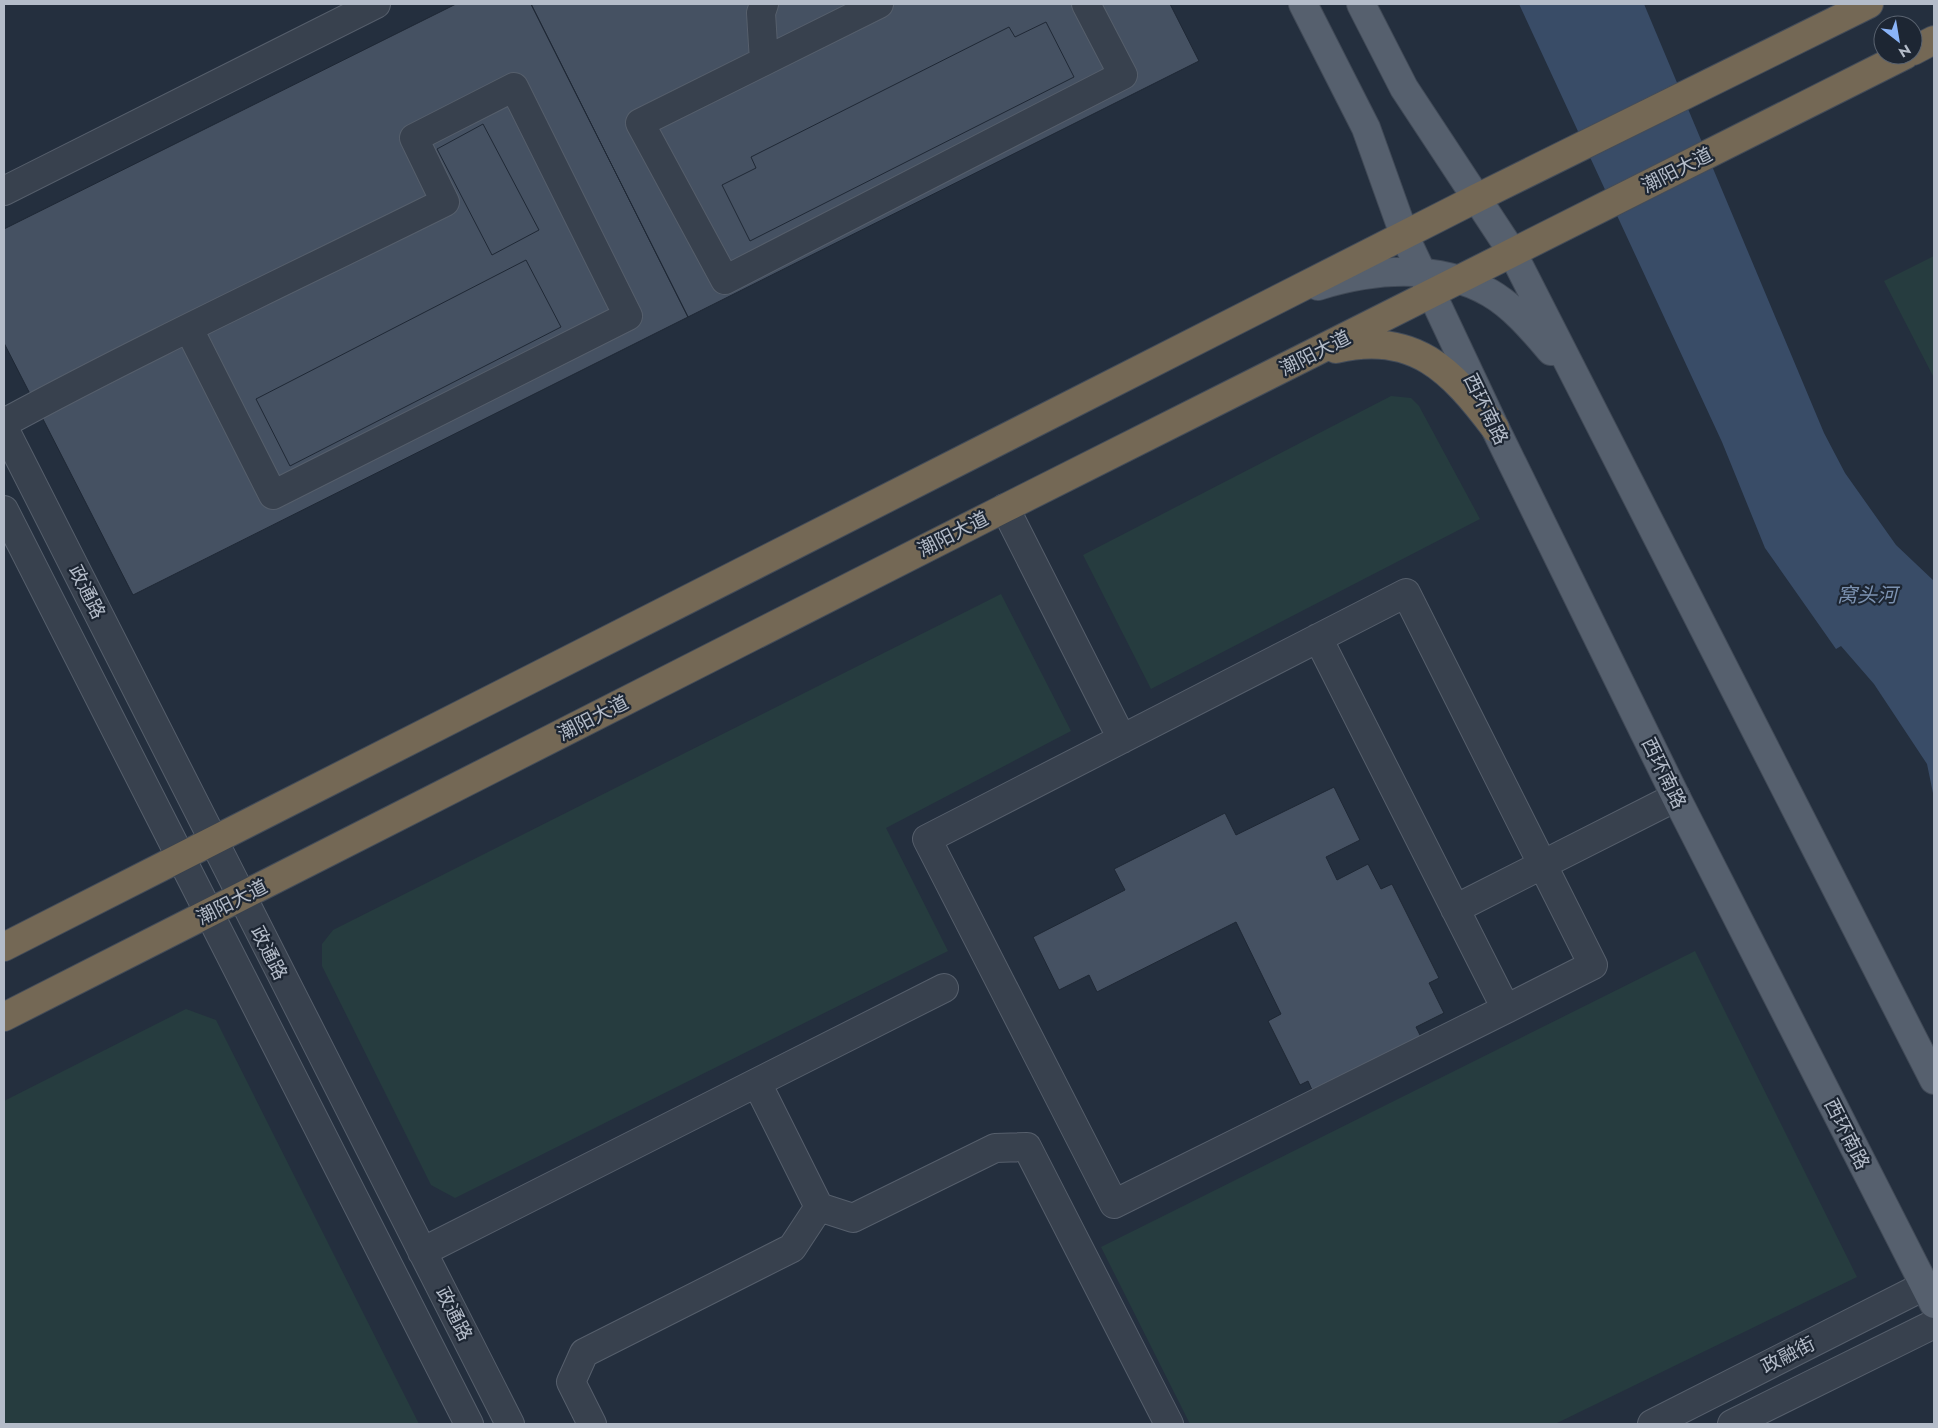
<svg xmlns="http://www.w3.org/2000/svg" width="1938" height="1428" font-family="Jost,'Noto Sans SC',sans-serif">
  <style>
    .green { fill: #263c3f }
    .water { fill: #394c67 }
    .building { fill: #455162; stroke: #1f2835 }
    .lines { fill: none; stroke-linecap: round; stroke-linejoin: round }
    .minor-casing { stroke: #565f6c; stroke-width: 30 }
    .major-casing { stroke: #414a57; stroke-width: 30 }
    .highway-casing { stroke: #434c59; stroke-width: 30 }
    .minor { stroke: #38414e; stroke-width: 28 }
    .major { stroke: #56606e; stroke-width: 28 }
    .highway { stroke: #746855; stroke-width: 28 }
    .labels { text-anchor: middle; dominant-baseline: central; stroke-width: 4.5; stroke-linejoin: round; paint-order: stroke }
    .street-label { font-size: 19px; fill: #b4bcc9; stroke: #1d2633 }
    .water-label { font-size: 20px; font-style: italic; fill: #7c92b1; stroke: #1d2633 }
  </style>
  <rect width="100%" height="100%" fill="#242f3e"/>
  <path class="green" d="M1934 256V378L1884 281Z
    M1391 396 1411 398 1419 406 1480 519 1151 689 1083 555Z
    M1001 594 1071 731 886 828 948 951 455 1198 431 1185 322 966V944L333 930Z
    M1695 951 1857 1277 1555 1424H1190L1101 1247Z
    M186 1009 216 1020 419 1424H4V1101Z"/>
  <path class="water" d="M1519 4H1644L1824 433 1845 473 1896 545 1934 581V798L1927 764 1874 684 1841 646 1836 649 1765 548 1722 442Z"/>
  <path class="building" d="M456 4H531L688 317 133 595 4 343V229Z
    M531 4H1170L1199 61 688 317Z
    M1046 22 1074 77 750 241 722 185 756 168 751 157 1009 27 1015 37Z
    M483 124 539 230 492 255 437 149Z
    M526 260 561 327 290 466 256 399Z
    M1334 787 1360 840 1326 857 1337 880 1368 864 1381 889 1392 884 1439 978 1429 983 1444 1013 1416 1027 1421 1037 1312 1090 1308 1081 1300 1085 1268 1021 1281 1014 1236 922 1097 992 1089 975 1059 990 1033 937 1125 890 1114 869 1225 813 1236 835Z"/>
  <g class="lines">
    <g class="minor-casing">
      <path id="minor" d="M764 4 761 13 764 61
        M879 4 640 123 725 280 1123 75 1086 4
        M4 191 376 4
        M4 423C148 345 298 275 445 202L414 138 514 87 628 316 273 495 189 329
        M4 428 510 1424
        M1005 508 1122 739
        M4 510 469 1424
        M1318 638 1506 1009 1114 1204 927 839 1406 593 1593 965 1506 1009
        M1455 909 1676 797
        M757 1083 819 1207 853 1218 995 1148 1027 1147 1169 1424
        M422 1252 944 988
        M592 1424 571 1382 584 1353 792 1248 819 1207
        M1652 1424 1924 1286
        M1732 1424 1934 1324"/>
    </g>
    <g class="major-casing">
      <path id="major" d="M1303 4 1366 128 1405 237 1495 428 1676 797 1934 1304
        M1361 4 1404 88 1512 252 1934 1080
        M1318 286C1373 269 1437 263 1490 293 1514 307 1533 330 1551 351"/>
    </g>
    <g class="highway-casing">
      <path id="highway" d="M1913 51 1934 40
        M1336 349C1414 330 1452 371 1495 428
        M4 947 1477 198 1869 4
        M4 1017 1005 508 1905 55"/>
    </g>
    <use href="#minor" class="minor"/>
    <use href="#major" class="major"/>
    <use href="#highway" class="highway"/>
  </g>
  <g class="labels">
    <g class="street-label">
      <text transform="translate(1677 170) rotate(-27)">潮阳大道</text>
      <text transform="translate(1315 353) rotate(-27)">潮阳大道</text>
      <text transform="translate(1486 409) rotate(64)">西环南路</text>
      <text transform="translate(953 534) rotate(-27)">潮阳大道</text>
      <text transform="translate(87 592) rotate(63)">政通路</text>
      <text transform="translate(593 718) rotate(-27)">潮阳大道</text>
      <text transform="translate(1664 773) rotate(64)">西环南路</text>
      <text transform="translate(232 902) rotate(-27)">潮阳大道</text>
      <text transform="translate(269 953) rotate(63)">政通路</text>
      <text transform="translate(1847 1134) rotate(63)">西环南路</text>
      <text transform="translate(454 1314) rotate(63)">政通路</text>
      <text transform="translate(1788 1355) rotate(-27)">政融街</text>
    </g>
    <g class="water-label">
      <text x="1867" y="595">窝头河</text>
    </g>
  </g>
  <rect width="1938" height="1428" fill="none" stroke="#b4bcc9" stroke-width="10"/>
  <g transform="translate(1898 40) rotate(149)"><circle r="24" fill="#1d2633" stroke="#59626f"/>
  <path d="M0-4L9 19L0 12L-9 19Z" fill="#8ab4f8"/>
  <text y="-8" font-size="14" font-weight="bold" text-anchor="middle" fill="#b4bcc9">N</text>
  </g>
</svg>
